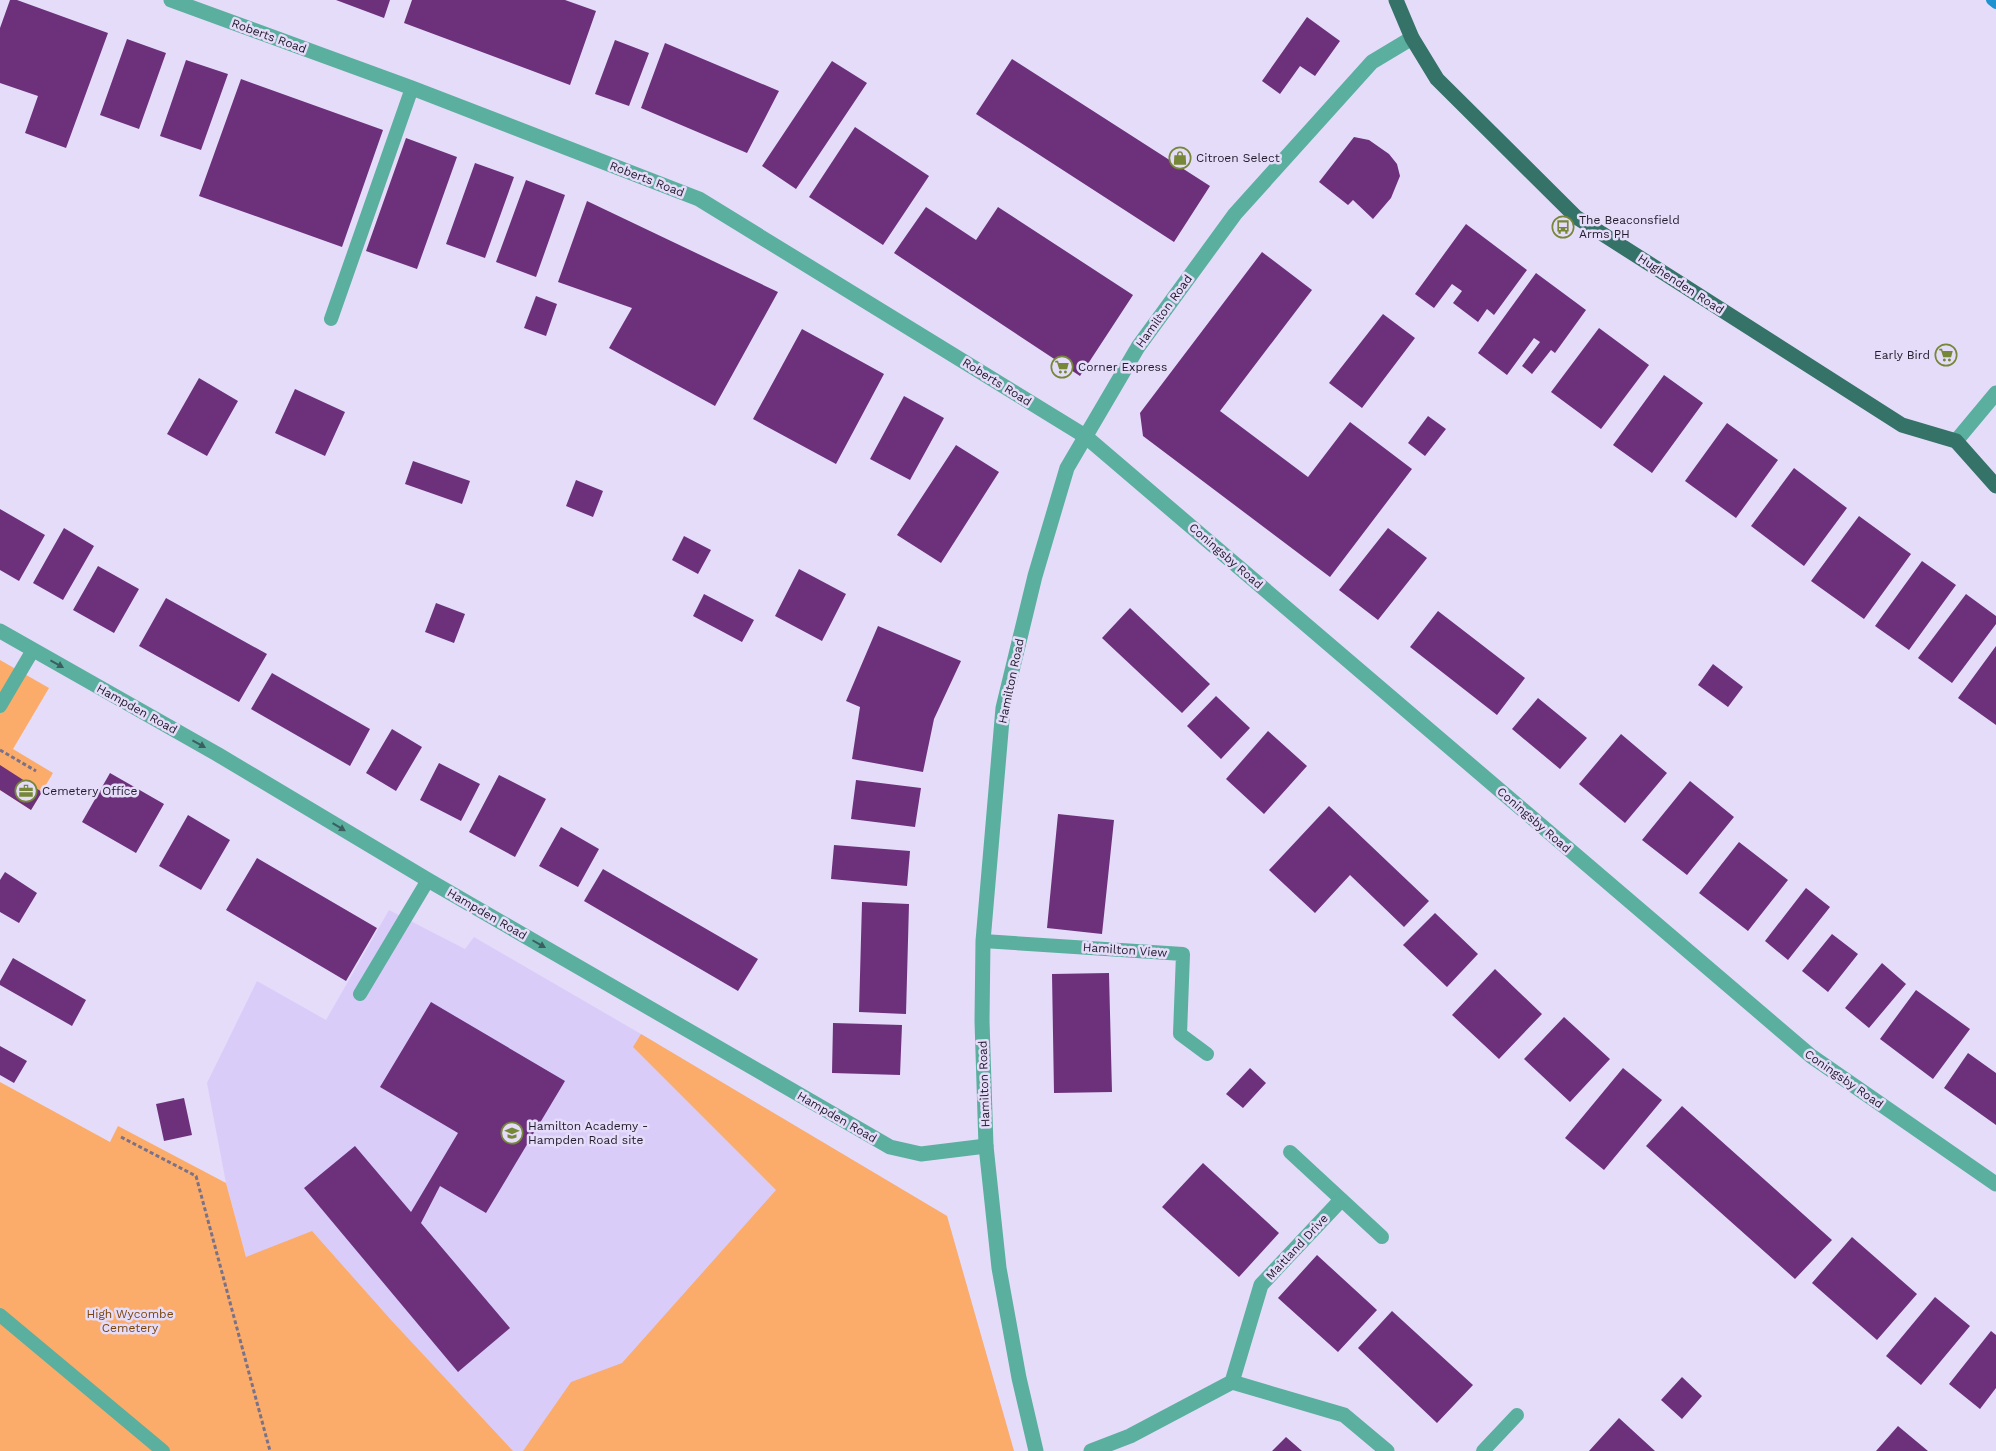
<svg xmlns="http://www.w3.org/2000/svg" width="1996" height="1451" font-family="'Work Sans',sans-serif">
  <style>
    .built { fill: #daccf9 }
    .green { fill: #fbac6a }
    .lines { fill: none; stroke-linecap: round; stroke-linejoin: round }
    .stream { stroke: #1f92d0; stroke-width: 10 }
    .building { fill: #6d317c }
    .path { stroke: #797288; stroke-width: 3; stroke-dasharray: 4 2.5; stroke-linecap: butt }
    .service { stroke: #5aaf9f; stroke-width: 14 }
    .minor { stroke: #5aaf9f; stroke-width: 15 }
    .tertiary { stroke: #5aaf9f; stroke-width: 15 }
    .primary { stroke: #357267; stroke-width: 15 }
    .oneway { fill: #3b5e60 }
    .labels { text-anchor: middle; dominant-baseline: central; stroke-width: 5; stroke-linejoin: round; paint-order: stroke }
    .street-label { font-size: 12px; fill: #211b2c; stroke: #e5dcf9 }
    .poi-label { font-size: 12px; fill: #211b2c; stroke: #e5dcf9; text-anchor: start }
    .park-label { font-size: 12px; fill: #7a440b; stroke: #e5dcf9 }
  </style>
  <rect width="100%" height="100%" fill="#e5dcf9"/>
  <path class="built" d="M389 910 465 949 474 937 641 1034 947 1216 1014 1451H299L226 1183 207 1083 257 981 326 1020Z"/>
  <path class="green" d="M0 660 49 688 13 749 53 773 31 810 0 790Z
    M641 1034 947 1216 1014 1451H523L571 1382 622 1363 776 1190 633 1047Z
    M0 1082 110 1142 118 1126 226 1183 246 1257 312 1231 391 1320 513 1451H0Z"/>
  <g class="lines">
    <path class="stream" d="M1991 0 1996 4"/>
  </g>
  <path class="building" d="M10 0H17L108 33 66 148 25 133 38 96 0 83V28Z
    M336 0H390L384 18Z
    M412 0H565L596 11 570 85 404 23Z
    M1307 17 1340 41 1315 76 1300 66 1280 94 1262 81Z
    M127 39 166 53 139 129 100 115Z
    M615 40 649 53 629 106 595 94Z
    M665 43 779 91 747 153 641 108Z
    M1012 59 1210 186 1174 242 976 114Z
    M186 60 228 74 201 150 160 136Z
    M832 61 867 83 796 189 762 166Z
    M241 79 383 130 342 247 199 196Z
    M855 127 929 176 883 245 809 197Z
    M1354 137 1369 140 1389 154 1397 164 1400 176 1391 198 1373 219 1353 200 1348 205 1319 182Z
    M406 138 457 157 417 269 366 251Z
    M475 163 514 177 485 258 446 244Z
    M526 180 565 195 536 277 496 262Z
    M587 201 778 292 715 406 609 348 632 308 558 282Z
    M926 207 976 240 998 207 1133 295 1080 376 894 253Z
    M1466 224 1527 270 1494 315 1487 309 1478 322 1453 303 1462 291 1452 284 1434 308 1415 294Z
    M1262 252 1312 290 1220 411 1308 477 1350 422 1412 469 1330 577 1143 436 1140 413Z
    M1536 273 1586 310 1555 353 1551 350 1532 374 1522 366 1540 342 1534 338 1507 375 1478 353Z
    M536 296 557 304 546 336 524 328Z
    M1383 314 1415 338 1362 408 1329 383Z
    M1599 328 1649 365 1601 429 1551 392Z
    M802 329 884 374 836 464 753 419Z
    M1664 375 1703 403 1652 473 1613 445Z
    M199 378 238 401 207 456 167 434Z
    M295 389 345 412 325 456 275 433Z
    M904 396 944 418 910 480 870 459Z
    M1428 416 1446 429 1425 456 1408 443Z
    M1727 423 1778 460 1736 518 1685 481Z
    M956 445 999 472 941 563 897 535Z
    M413 461 470 481 462 504 405 484Z
    M1794 468 1847 508 1804 566 1751 526Z
    M576 480 603 491 593 517 566 506Z
    M0 509 45 535 19 581 0 570Z
    M1859 516 1911 554 1864 619 1811 581Z
    M64 528 94 546 63 600 33 583Z
    M1388 528 1427 558 1378 620 1339 590Z
    M684 536 711 550 698 574 672 560Z
    M1922 561 1956 585 1909 650 1875 626Z
    M98 566 139 589 114 633 73 610Z
    M799 569 846 594 822 641 775 616Z
    M704 594 754 620 742 642 693 616Z
    M1966 594 1996 616V624L1952 683 1918 658Z
    M166 598 267 654 239 702 139 646Z
    M436 603 465 614 454 643 425 632Z
    M1130 608 1210 684 1182 713 1102 638Z
    M1438 611 1525 678 1497 715 1410 647Z
    M878 626 961 661 934 719 923 772 852 759 860 707 846 701Z
    M1996 646V725L1958 698Z
    M1713 664 1743 687 1728 707 1698 685Z
    M272 673 370 729 350 766 251 709Z
    M1216 696 1250 728 1221 759 1187 726Z
    M1538 698 1587 738 1560 769 1512 729Z
    M392 729 422 747 396 791 366 773Z
    M1268 731 1307 766 1264 814 1226 779Z
    M1621 734 1667 773 1625 823 1579 784Z
    M439 763 480 784 461 821 420 800Z
    M0 765 42 792 31 810 0 790Z
    M110 773 164 804 136 853 82 822Z
    M499 775 546 799 515 857 469 832Z
    M856 780 921 788 915 827 851 819Z
    M1690 781 1734 817 1687 875 1642 840Z
    M1329 806 1429 901 1404 927 1350 875 1315 913 1269 870Z
    M1058 814 1114 820 1102 934 1047 928Z
    M188 815 230 840 201 890 159 866Z
    M561 827 599 849 578 887 539 866Z
    M1739 842 1788 880 1748 931 1699 893Z
    M834 845 910 851 907 886 831 879Z
    M257 858 377 928 346 981 226 910Z
    M603 869 758 959 738 991 584 901Z
    M5 872 37 893 19 923 0 912V880Z
    M1806 888 1830 907 1788 960 1765 941Z
    M862 902 909 904 906 1014 859 1012Z
    M1435 913 1478 954 1447 987 1403 945Z
    M1832 934 1858 954 1828 992 1802 971Z
    M13 958 86 1000 72 1026 0 985V981Z
    M1882 963 1906 984 1869 1028 1845 1008Z
    M1495 969 1542 1014 1499 1059 1452 1015Z
    M1109 973 1112 1092 1054 1093 1052 974Z
    M1916 990 1970 1029 1933 1079 1880 1039Z
    M431 1002 565 1081 486 1213 440 1186 421 1223 510 1328 458 1372 304 1188 355 1146 411 1212 458 1133 380 1087Z
    M1564 1017 1610 1059 1570 1102 1524 1059Z
    M833 1023 902 1025 900 1075 832 1073Z
    M0 1046 27 1061 14 1083 0 1075Z
    M1968 1053 1996 1073V1125L1944 1088Z
    M1250 1068 1266 1083 1243 1108 1226 1094Z
    M1623 1068 1662 1100 1604 1170 1565 1138Z
    M184 1098 192 1135 164 1141 156 1104Z
    M1682 1106 1832 1240 1795 1279 1646 1146Z
    M1203 1163 1279 1233 1239 1277 1162 1207Z
    M1852 1237 1917 1294 1877 1340 1812 1283Z
    M1317 1255 1377 1310 1338 1352 1278 1298Z
    M1935 1297 1970 1326 1921 1385 1886 1356Z
    M1392 1311 1473 1385 1437 1423 1358 1348Z
    M1991 1331 1996 1335V1388L1980 1409 1949 1384Z
    M1682 1377 1702 1396 1682 1419 1661 1400Z
    M1619 1418 1655 1451H1589Z
    M1898 1426 1928 1451H1876Z
    M1286 1437 1302 1451H1272Z"/>
  <g class="lines">
    <path class="path" d="M0 750 36 771
      M121 1137 196 1176 270 1451"/>
    <path class="service" d="M331 319 412 88
      M0 706 33 650
      M983 941 1183 954 1180 1034 1207 1054
      M360 994 428 880
      M1290 1152 1382 1237
      M0 1315 163 1451
      M1483 1451 1517 1415"/>
    <path class="minor" d="M171 0 412 88 699 199 1085 436 1811 1056 1996 1184
      M0 631 217 754 428 880 890 1147 921 1154 986 1146
      M1232 1382 1261 1285 1341 1200
      M1091 1451 1130 1436 1232 1382 1344 1415 1387 1451"/>
    <path class="tertiary" d="M1956 441 1996 393
      M1036 1451 1019 1378 999 1268 986 1146 982 1021 983 941 1003 708 1035 576 1067 468 1138 347 1235 214 1372 62 1412 38"/>
    <path class="primary" d="M1396 0 1412 38 1437 79 1576 217 1902 425 1956 441 1996 486"/>
  </g>
  <defs><path id="oneway-solid" d="M-6-.8H1V-3.2L6.5 0L1 3.2V.8H-6Z" transform="scale(1.25)"/></defs>
  <g class="oneway">
    <use href="#oneway-solid" transform="translate(57 664) rotate(29)"/>
    <use href="#oneway-solid" transform="translate(199 744) rotate(29)"/>
    <use href="#oneway-solid" transform="translate(339 827) rotate(31)"/>
    <use href="#oneway-solid" transform="translate(539 944) rotate(30)"/>
  </g>
  <defs>
    <g id="shop-ring" transform="scale(1.125)"><circle r="9.5" fill="#e5dcf9" stroke="#768737" stroke-width="1.5"/><path d="M-5-2.5h2.3a2.7 3.5 0 0 1 5.4 0H5L5.5 6h-11ZM-1.5-2.5h3a1.5 2.3 0 0 0-3 0Z" fill="#768737"/></g>
    <g id="bus-ring" transform="scale(1.125)"><circle r="9.5" fill="#e5dcf9" stroke="#768737" stroke-width="1.5"/><path d="M-5-6H5V4H4V6H2V4H-2V6H-4V4H-5ZM-3.5-4V0h7V-4ZM-3.5 1.2v1.5H-2V1.2ZM2 1.2v1.5H3.5V1.2Z" fill="#768737"/></g>
    <g id="supermarket-ring" transform="scale(1.125)"><circle r="9.5" fill="#e5dcf9" stroke="#768737" stroke-width="1.5"/><path d="M-6-5.5h2.5l.6 2H6L4.5 2H-2.5L-4.4-4H-6ZM-1.5 3.2a1.3 1.3 0 1 0 .1 0ZM3 3.2a1.3 1.3 0 1 0 .1 0Z" fill="#768737"/></g>
    <g id="office-ring" transform="scale(1.125)"><circle r="9.5" fill="#e5dcf9" stroke="#768737" stroke-width="1.5"/><path d="M-6-3h4V-5.5h4V-3h4V5H-6ZM-1-4.5V-3h2v-1.5ZM-6 0V1H6V0Z" fill="#768737"/></g>
    <g id="school-ring" transform="scale(1.125)"><circle r="9.5" fill="#e5dcf9" stroke="#768737" stroke-width="1.5"/><path d="M0-5L7-2L0 1L-7-2ZM-4 1L0 2.5L4 1V4Q0 6-4 4Z" fill="#768737"/></g>
  </defs>
  <g fill-rule="evenodd">
    <use href="#shop-ring" x="1180" y="158"/>
    <use href="#bus-ring" x="1563" y="227"/>
    <use href="#supermarket-ring" x="1946" y="355"/>
    <use href="#supermarket-ring" x="1062" y="367"/>
    <use href="#office-ring" x="26" y="791"/>
    <use href="#school-ring" x="512" y="1133"/>
  </g>
  <g class="labels">
    <g class="street-label">
      <text transform="translate(269 36) rotate(20)">Roberts Road</text>
      <text transform="translate(647 179) rotate(21)">Roberts Road</text>
      <text transform="translate(1681 284) rotate(33)">Hughenden Road</text>
      <text transform="translate(1164 311) rotate(-54)">Hamilton Road</text>
      <text transform="translate(997 382) rotate(32)">Roberts Road</text>
      <text transform="translate(1226 556) rotate(41)">Coningsby Road</text>
      <text transform="translate(1011 681) rotate(-78)">Hamilton Road</text>
      <text transform="translate(137 709) rotate(29)">Hampden Road</text>
      <text transform="translate(1534 820) rotate(41)">Coningsby Road</text>
      <text transform="translate(487 914) rotate(30)">Hampden Road</text>
      <text transform="translate(1125 950) rotate(4)">Hamilton View</text>
      <text transform="translate(1844 1079) rotate(35)">Coningsby Road</text>
      <text transform="translate(984 1084) rotate(-92)">Hamilton Road</text>
      <text transform="translate(837 1117) rotate(30)">Hampden Road</text>
      <text transform="translate(1297 1247) rotate(-47)">Maitland Drive</text>
    </g>
    <g class="poi-label">
      <text x="1196" y="158">Citroen Select</text>
      <text x="1579" y="220">The Beaconsfield<tspan x="1579" dy="14">Arms PH</tspan></text>
      <text x="1930" y="355" text-anchor="end">Early Bird</text>
      <text x="1078" y="367">Corner Express</text>
      <text x="42" y="791">Cemetery Office</text>
      <text x="528" y="1126">Hamilton Academy -<tspan x="528" dy="14">Hampden Road site</tspan></text>
    </g>
    <g class="park-label">
      <text x="130" y="1314">High Wycombe<tspan x="130" dy="14">Cemetery</tspan></text>
    </g>
  </g>
</svg>
